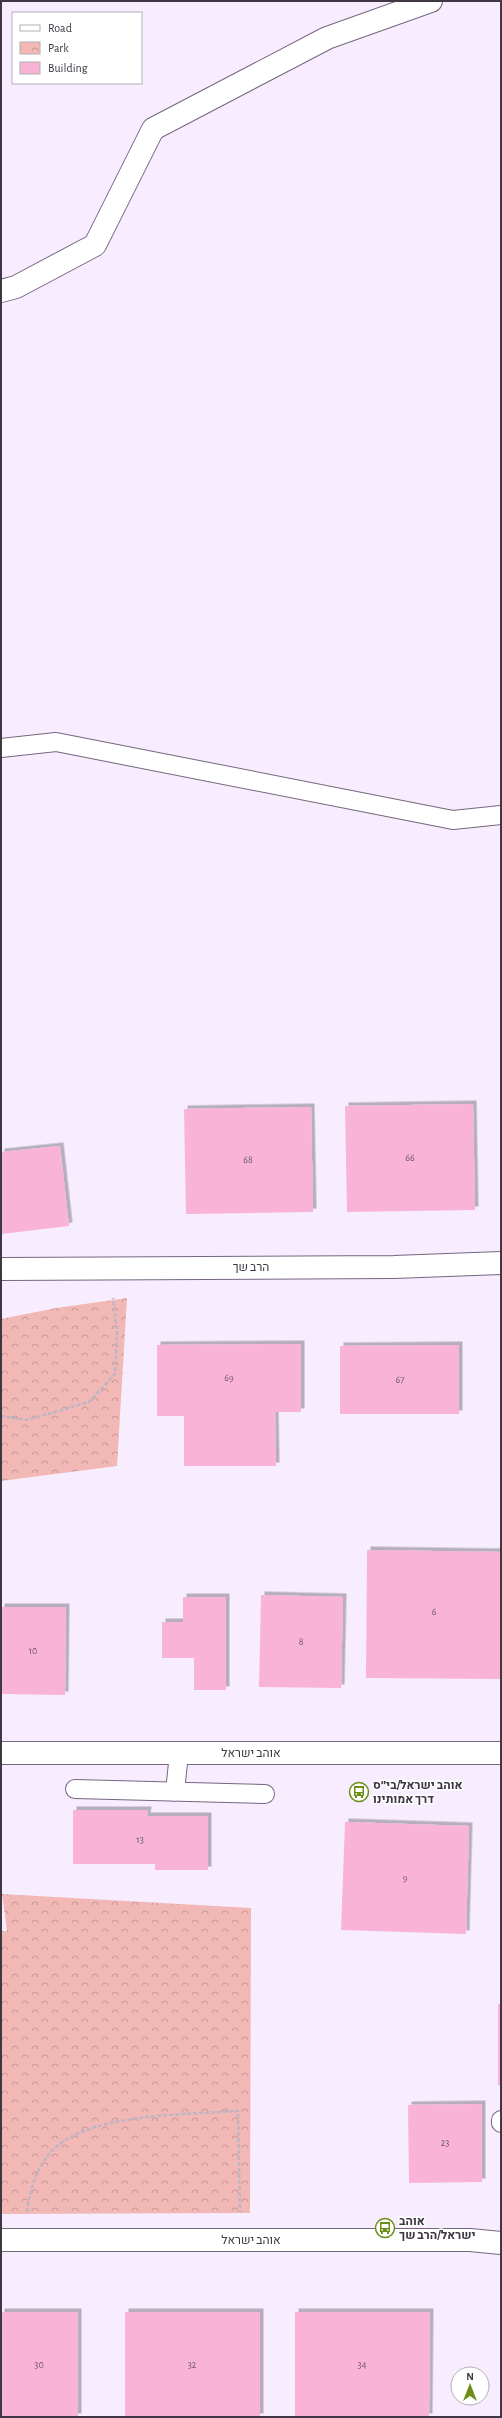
<svg xmlns="http://www.w3.org/2000/svg" width="502" height="2418" font-family="'Alegreya Sans',Heebo,sans-serif">
  <style>
    .park { fill: url(#park-crowns) }
    .building { fill: #f8b3d6; filter: url(#shadow) }
    .lines { fill: none; stroke-linecap: round; stroke-linejoin: round }
    .service-casing { stroke: #75667e; stroke-width: 20 }
    .minor-casing { stroke: #75667e; stroke-width: 24 }
    .path { stroke: #beb5c4; stroke-width: 2.5; stroke-dasharray: 4 2; stroke-linecap: butt }
    .service { stroke: #fff; stroke-width: 18 }
    .minor { stroke: #fff; stroke-width: 22 }
    .labels { text-anchor: middle; dominant-baseline: central; stroke-width: 3; stroke-linejoin: round; paint-order: stroke }
    .number-label { font-size: 10px; fill: #6d5768 }
    .street-label { font-size: 12px; fill: #3f3844; stroke: #fff }
    .poi-label { font-size: 12px; font-weight: bold; fill: #3f3844; stroke: #fff; text-anchor: start }
  </style>
  <defs>
    <pattern id="park-crowns" width="20" height="18" patternUnits="userSpaceOnUse"><rect width="20" height="18" fill="#f2b8b5"/><path d="M2 6a3 3 0 1 1 6 0M12 15a3 3 0 1 1 6 0" fill="none" stroke="#c59795"/></pattern>
    <filter id="shadow"><feDropShadow dx="3.5" dy="-3.5" stdDeviation="0" flood-color="#0004"/></filter>
  </defs>
  <rect width="100%" height="100%" fill="#f8edfe"/>
  <path class="park" d="M127 1298 117 1466 1 1481V1319L56 1308Z
    M2 1894 251 1908 250 2213 1 2214V1931H7Z"/>
  <path class="building" d="M473 1104 475 1210 347 1212 345 1106Z
    M311 1107 313 1212 186 1214 184 1109Z
    M60 1146 69 1226 1 1234V1152Z
    M301 1344V1412H275L276 1466H184V1416H157V1345Z
    M459 1345V1414H340V1346Z
    M367 1550 501 1552V1679L366 1678Z
    M261 1595 343 1597 341 1688 259 1687Z
    M183 1597H226V1690H194V1658H162V1622H183Z
    M1 1607H66L65 1695 1 1694Z
    M73 1810H148L147 1816H208V1870H155V1864H73Z
    M345 1822 469 1826 466 1934 341 1930Z
    M498 2004H501V2085H498Z
    M482 2104V2182L409 2183 408 2105Z
    M1 2312H78V2417H1Z
    M125 2312H260V2417H125Z
    M295 2312H430L429 2417H295Z"/>
  <g class="lines">
    <g class="service-casing">
      <path id="service" d="M1 748 56 742 453 820 501 815
        M75 1789 265 1794
        M175 1792 179 1753
        M501 2120V2123"/>
    </g>
    <g class="minor-casing">
      <path id="minor" d="M1 291 16 287 95 245 153 129 327 38 431 1
        M1 1269 394 1267 501 1263
        M1 1753H501
        M1 2240H470L501 2243"/>
    </g>
    <path class="path" d="M1 1416 27 1420 89 1402 115 1374 117 1331 113 1298
      M27 2212C30 2191 35 2171 49 2154 84 2112 187 2115 238 2111L240 2212"/>
    <use href="#service" class="service"/>
    <use href="#minor" class="minor"/>
  </g>
  <defs>
    <g id="bus-ring" transform="scale(1)"><circle r="9.5" fill="#fff" stroke="#6c8e16" stroke-width="1.5"/><path d="M-5-6H5V4H4V6H2V4H-2V6H-4V4H-5ZM-3.5-4V0h7V-4ZM-3.5 1.2v1.5H-2V1.2ZM2 1.2v1.5H3.5V1.2Z" fill="#6c8e16"/></g>
  </defs>
  <g fill-rule="evenodd">
    <use href="#bus-ring" x="359" y="1792"/>
    <use href="#bus-ring" x="385" y="2228"/>
  </g>
  <g class="labels">
    <g class="number-label">
      <text x="410" y="1158">66</text>
      <text x="248" y="1160">68</text>
      <text x="229" y="1378">69</text>
      <text x="400" y="1380">67</text>
      <text x="434" y="1612">6</text>
      <text x="301" y="1642">8</text>
      <text x="33" y="1651">10</text>
      <text x="140" y="1840">13</text>
      <text x="405" y="1878">9</text>
      <text x="445" y="2143">23</text>
      <text x="39" y="2365">30</text>
      <text x="192" y="2365">32</text>
      <text x="362" y="2365">34</text>
    </g>
    <g class="street-label">
      <text x="251" y="1267">הרב שך</text>
      <text x="251" y="1753">אוהב ישראל</text>
      <text x="251" y="2240">אוהב ישראל</text>
    </g>
    <g class="poi-label">
      <text x="373" y="1785">אוהב ישראל/בי״ס<tspan x="373" dy="14">דרך אמותינו</tspan></text>
      <text x="399" y="2221">אוהב<tspan x="399" dy="14">ישראל/הרב שך</tspan></text>
    </g>
  </g>
  <rect width="502" height="2418" fill="none" stroke="#3f3844" stroke-width="4"/>
  <rect x="12" y="12" width="130" height="72" fill="#ffffff" stroke="#b2afb4"/>
  <rect x="20" y="25" width="20" height="6" fill="#ffffff" stroke="#b2afb4"/>
  <text x="48" y="32" font-size="12" fill="#3f3844">Road</text>
  <rect x="20" y="42" width="20" height="12" fill="url(#park-crowns)" stroke="#b2afb4"/>
  <text x="48" y="52" font-size="12" fill="#3f3844">Park</text>
  <rect x="20" y="62" width="20" height="12" fill="#f8b3d6" stroke="#b2afb4"/>
  <text x="48" y="72" font-size="12" fill="#3f3844">Building</text>
  <g transform="translate(470 2386)"><circle r="19" fill="#ffffff" stroke="#b2afb4"/>
  <path d="M0-3L7 15L0 10L-7 15Z" fill="#6c8e16"/>
  <text y="-6" font-size="11" font-weight="bold" text-anchor="middle" fill="#3f3844">N</text>
  </g>
</svg>
